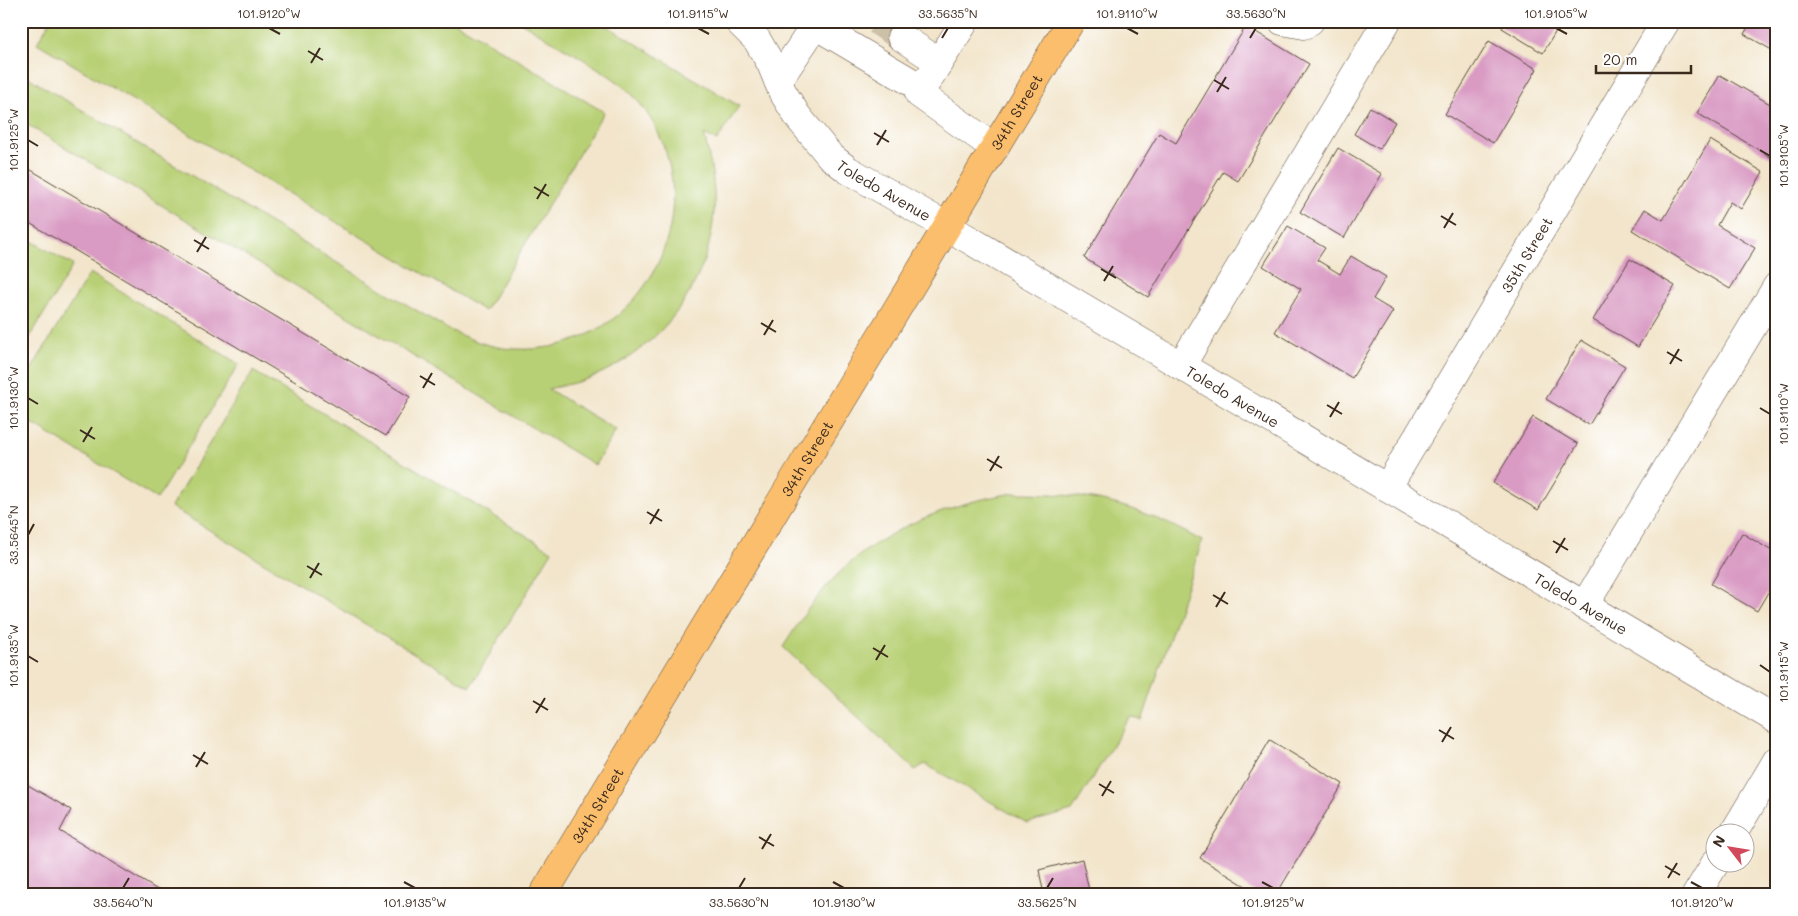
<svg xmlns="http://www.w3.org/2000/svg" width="1798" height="916" font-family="Mali,sans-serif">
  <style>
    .green { fill: #b8d074; stroke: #7a7d49 }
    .building { fill: #d99ac3 }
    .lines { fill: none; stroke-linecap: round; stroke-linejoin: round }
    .minor-tunnel { stroke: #cdc0a8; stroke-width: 28; stroke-dasharray: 28 14; stroke-linecap: butt }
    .minor-casing { stroke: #564638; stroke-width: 29 }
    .major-casing { stroke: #564638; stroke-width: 29 }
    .minor { stroke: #fff; stroke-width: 28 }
    .major { stroke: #fabe6d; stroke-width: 28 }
    .ticks { fill: none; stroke: #3b2a1e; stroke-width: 2 }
    .labels { text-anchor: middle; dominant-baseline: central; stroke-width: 4; stroke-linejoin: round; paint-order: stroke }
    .street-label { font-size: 15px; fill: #3b2a1e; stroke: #fff }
    .neatline { fill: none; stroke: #3b2a1e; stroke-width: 2 }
    .ticks-label { font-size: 12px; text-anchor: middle; fill: #3b2a1e }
  </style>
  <rect width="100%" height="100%" fill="#fff"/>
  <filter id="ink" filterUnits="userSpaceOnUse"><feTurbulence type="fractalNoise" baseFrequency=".02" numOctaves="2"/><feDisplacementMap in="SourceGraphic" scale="10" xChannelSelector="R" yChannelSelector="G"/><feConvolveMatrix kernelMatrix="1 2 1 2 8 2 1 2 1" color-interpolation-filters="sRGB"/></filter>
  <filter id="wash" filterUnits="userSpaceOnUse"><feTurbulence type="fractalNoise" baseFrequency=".0096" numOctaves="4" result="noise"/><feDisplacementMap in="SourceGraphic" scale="20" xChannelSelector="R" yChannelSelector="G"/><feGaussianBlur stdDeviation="1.12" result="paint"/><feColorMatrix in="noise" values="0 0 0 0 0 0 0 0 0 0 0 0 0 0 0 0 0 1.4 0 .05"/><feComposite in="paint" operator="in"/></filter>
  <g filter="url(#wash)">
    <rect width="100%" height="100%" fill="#f2e5cb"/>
    <path class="green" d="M50 21H453L604 112 485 311 37 43Z
      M519 21H599L739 106 717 141 704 134C710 159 716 186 714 212 709 284 663 345 599 374 583 382 565 385 548 389L616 430 595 465 21 121V72L37 83 446 328C468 339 490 348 514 349 646 356 721 203 638 101 622 82 599 69 578 56 558 45 539 33 519 21Z
      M21 235 73 265 21 352Z
      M90 273 239 364 157 499 21 417V386Z
      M253 371 552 551 470 687 171 507Z
      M1014 493C1090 493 1135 504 1202 541L1142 721 1131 716 1072 811 1027 823 925 764 915 770 783 647C795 629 806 610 820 594 867 535 942 504 1014 493Z"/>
    <g id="blocks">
      <path class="building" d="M874 21H917L915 25 910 22 897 43 871 27Z
        M1505 21H1562L1543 53 1502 28Z
        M1752 21H1777V53L1744 34Z
        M1246 26 1309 64 1238 181 1223 172 1148 297 1084 258 1159 133 1176 143Z
        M1489 41 1537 69 1493 143 1445 114Z
        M1720 75 1777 108V161L1697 113Z
        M1370 107 1395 122 1379 149 1354 134Z
        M1710 140 1763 172 1741 209 1730 202 1717 225 1755 248 1730 289 1632 230 1645 209 1663 220Z
        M1338 148 1382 174 1344 238 1300 212Z
        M21 164 410 397 386 436 21 218Z
        M1288 226 1325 248 1317 260 1340 274 1351 256 1386 277 1373 299 1393 311 1352 378 1275 332 1301 289 1263 266Z
        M1630 259 1675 286 1638 347 1593 320Z
        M1581 340 1625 366 1589 425 1546 399Z
        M1533 417 1578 444 1538 510 1493 483Z
        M1742 533 1777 554V577L1757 611 1711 584Z
        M1270 740 1343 784 1276 895H1260L1200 858Z
        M21 781 71 810 60 831 166 895H21Z
        M1082 859 1090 895H1044L1039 870Z"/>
    </g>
  </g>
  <g filter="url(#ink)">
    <use href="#blocks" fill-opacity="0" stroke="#564638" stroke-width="1"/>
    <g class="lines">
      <path class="minor-tunnel" d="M877 21 901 37"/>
      <g class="minor-casing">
        <g id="minor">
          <path id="s1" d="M738 21 757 40 771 64 782 91 798 117 830 156 848 170 948 227 1777 720"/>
          <path d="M965 21 919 94 995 148"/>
          <path d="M1282 21 1304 25 1310 21"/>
          <path d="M815 25 923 89"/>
          <path d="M901 37 939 62"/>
          <path d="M778 81 818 21"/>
          <path d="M1181 366 1387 21"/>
          <path id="s2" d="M1387 488 1666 21"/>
          <path d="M1584 606 1777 286"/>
          <path d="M1733 834 1777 760"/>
          <path d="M1696 895 1716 862"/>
        </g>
      </g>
      <g class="major-casing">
        <g id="major">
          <path id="s3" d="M543 895 1071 21"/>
        </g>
      </g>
      <use href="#minor" class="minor"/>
      <use href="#major" class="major"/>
    </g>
  </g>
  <path class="ticks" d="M269 28 280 34M698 28 709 34M1127 28 1138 34M1556 28 1567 34M942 38 948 28M1250 38 1256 28M308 51 323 60M311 63 320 48M1214 80 1229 89M1217 92 1226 77M874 133 889 142M28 140 38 146M877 145 886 130M1760 150 1770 156M534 187 549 196M537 199 546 184M1441 216 1456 225M1444 228 1453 213M194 240 209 249M197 252 206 237M1101 269 1116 278M1104 281 1113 266M761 323 776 332M764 335 773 320M1667 352 1682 361M1670 364 1679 349M420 376 435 385M423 388 432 373M28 398 38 404M1327 405 1342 414M1760 408 1770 414M1330 417 1339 402M80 430 95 439M83 442 92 427M987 459 1002 468M990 471 999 456M647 512 662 521M650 524 659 509M28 535 34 524M1553 541 1568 550M1556 553 1565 538M307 566 322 575M310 578 319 563M1213 595 1228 604M1216 607 1225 592M873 648 888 657M28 656 38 662M876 660 885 645M1760 665 1770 672M533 701 548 710M536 713 545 698M1439 730 1454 739M1442 742 1451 727M193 755 208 764M196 767 205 752M1099 784 1114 793M1102 796 1111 781M759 837 774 846M762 849 771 834M1665 866 1680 875M1668 878 1677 863M404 882 415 888M833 882 844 888M1262 882 1273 888M1691 882 1702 888M123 888 129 878M739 888 745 878M1047 888 1053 878"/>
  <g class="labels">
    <g class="street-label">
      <text stroke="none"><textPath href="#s3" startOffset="915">34th Street</textPath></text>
      <text stroke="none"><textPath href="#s1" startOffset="229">Toledo Avenue</textPath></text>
      <text stroke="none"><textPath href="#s2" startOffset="272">35th Street</textPath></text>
      <text stroke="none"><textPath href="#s1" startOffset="634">Toledo Avenue</textPath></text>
      <text stroke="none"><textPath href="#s3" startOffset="510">34th Street</textPath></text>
      <text stroke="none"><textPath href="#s1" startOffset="1039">Toledo Avenue</textPath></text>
      <text stroke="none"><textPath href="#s3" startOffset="105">34th Street</textPath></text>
    </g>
  </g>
  <rect width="1798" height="916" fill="none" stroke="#fff" stroke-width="55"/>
  <g transform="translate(1730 848) rotate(301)"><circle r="24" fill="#ffffff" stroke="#b1aaa5"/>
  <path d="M0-4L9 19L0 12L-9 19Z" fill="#d1495b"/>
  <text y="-8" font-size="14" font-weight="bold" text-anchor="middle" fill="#3b2a1e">N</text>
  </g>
  <path d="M1596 65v8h95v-8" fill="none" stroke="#3b2a1e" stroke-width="2.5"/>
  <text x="1603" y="65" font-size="15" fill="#3b2a1e" stroke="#ffffff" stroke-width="4" paint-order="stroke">20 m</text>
  <rect x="28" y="28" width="1742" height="860" class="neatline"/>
  <g class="ticks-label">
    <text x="269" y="18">101.9120°W</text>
    <text x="698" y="18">101.9115°W</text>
    <text x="948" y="18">33.5635°N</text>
    <text x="1127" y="18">101.9110°W</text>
    <text x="1256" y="18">33.5630°N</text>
    <text x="1556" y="18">101.9105°W</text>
    <text transform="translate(14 140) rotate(-90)" y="4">101.9125°W</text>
    <text transform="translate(1784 156) rotate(-90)" y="4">101.9105°W</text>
    <text transform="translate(14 398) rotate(-90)" y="4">101.9130°W</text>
    <text transform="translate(1784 414) rotate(-90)" y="4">101.9110°W</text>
    <text transform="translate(14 535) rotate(-90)" y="4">33.5645°N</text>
    <text transform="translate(14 656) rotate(-90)" y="4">101.9135°W</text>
    <text transform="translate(1784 672) rotate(-90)" y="4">101.9115°W</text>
    <text x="123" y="907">33.5640°N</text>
    <text x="415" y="907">101.9135°W</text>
    <text x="739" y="907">33.5630°N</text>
    <text x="844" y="907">101.9130°W</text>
    <text x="1047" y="907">33.5625°N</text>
    <text x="1273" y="907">101.9125°W</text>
    <text x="1702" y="907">101.9120°W</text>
  </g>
</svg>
